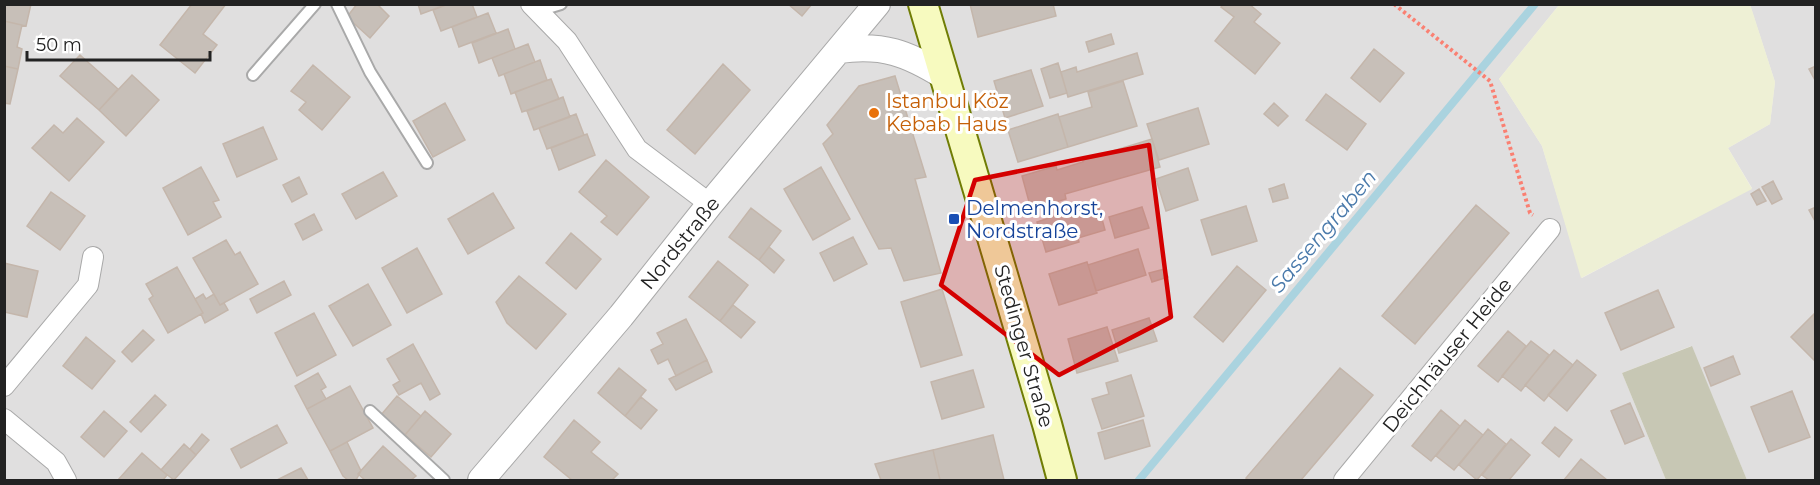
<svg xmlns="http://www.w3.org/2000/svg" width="1820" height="485" font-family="Montserrat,sans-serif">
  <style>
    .residential { fill: #e0dfdf }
    .construction { fill: #c7c7b4 }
    .farmland { fill: #eef0d5 }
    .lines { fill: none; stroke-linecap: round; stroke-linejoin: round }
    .stream { stroke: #aad3df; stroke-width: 8 }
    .building { fill: #c7bfb8; stroke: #c4b6ab; stroke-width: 1.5 }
    .service-casing { stroke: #a9a9a9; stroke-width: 14 }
    .minor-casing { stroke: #a9a9a9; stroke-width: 22 }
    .tertiary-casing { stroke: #a9a9a9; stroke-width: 28 }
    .secondary-casing { stroke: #707d05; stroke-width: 32 }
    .path { stroke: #fa8072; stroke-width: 4; stroke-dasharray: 3 3; stroke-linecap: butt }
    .service { stroke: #fff; stroke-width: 10 }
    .minor { stroke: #fff; stroke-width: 20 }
    .tertiary { stroke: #fff; stroke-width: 26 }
    .secondary { stroke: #f7fabf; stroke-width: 28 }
    .marked { fill: #d40000; fill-opacity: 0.2; stroke: #d40000; stroke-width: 4.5; stroke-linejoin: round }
    .food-dot { fill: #e8710a; stroke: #fff; stroke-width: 2 }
    .transit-dot { fill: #1a4fb4; stroke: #fff; stroke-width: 2 }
    .labels { text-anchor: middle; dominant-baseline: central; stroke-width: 6; stroke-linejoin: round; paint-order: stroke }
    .food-label { font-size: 20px; fill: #c56008; stroke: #fff; text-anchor: start }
    .transit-label { font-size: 20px; fill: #164399; stroke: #fff; text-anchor: start }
    .street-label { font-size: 20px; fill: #222; stroke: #fff }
    .water-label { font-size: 21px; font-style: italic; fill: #4a7aab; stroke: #fff }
  </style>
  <rect width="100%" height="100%" fill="#f2efe9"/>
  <path class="residential" d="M4 5H1559L1499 79 1542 146 1582 278 1752 188 1728 148 1770 124 1775 82 1750 5H1815V480H1747L1691 346 1622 373 1666 480H5Z"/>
  <path class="construction" d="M1692 346 1747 480H1666L1622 373Z"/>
  <path class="farmland" d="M1750 4 1775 82 1770 124 1728 148 1752 189 1581 278 1542 146 1499 79 1559 5Z"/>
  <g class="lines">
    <path class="stream" d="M1139 480 1535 4"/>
  </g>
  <path class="building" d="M4 4H31L26 26 4 21Z
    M226 4 203 34 217 45 195 73 160 45 192 4Z
    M357 4H377L389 16 370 38 347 17Z
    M418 4H448L421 14Z
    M448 4H472L477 17 441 31 433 10Z
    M788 4H812L802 16Z
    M970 4H1053L1056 16 978 37Z
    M1223 4H1249L1261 14 1254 22 1280 43 1255 74 1215 41 1234 17 1221 7Z
    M488 13 496 33 459 47 452 27Z
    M4 21 22 25 17 47 22 49 18 69 4 66Z
    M508 29 515 49 479 63 472 43Z
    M1111 34 1114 44 1089 52 1086 42Z
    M528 44 535 62 499 76 492 58Z
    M1374 49 1404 73 1380 102 1351 78Z
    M1137 53 1143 74 1068 97 1061 72 1076 67 1077 72Z
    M80 55 118 89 99 110 60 76Z
    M540 60 547 80 511 94 504 74Z
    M1058 63 1067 93 1050 98 1041 69Z
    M723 64 750 90 695 154 667 130Z
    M313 65 350 97 322 130 299 110 306 102 291 91Z
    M4 66 18 69 10 104 4 103Z
    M1816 66V82L1809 69Z
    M1031 70 1043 106 1005 118 994 81Z
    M132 75 159 100 126 136 99 110Z
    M895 76 926 177 915 179 941 273 904 281 891 248 879 249 823 144 833 134 827 125 859 86Z
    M551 79 559 99 522 112 515 92Z
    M1123 81 1137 126 1068 147 1059 117 1092 107 1088 92Z
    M1326 94 1366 124 1347 150 1306 120Z
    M563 97 570 117 534 130 527 111Z
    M445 103 465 140 433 157 413 121Z
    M1274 103 1288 116 1278 126 1264 114Z
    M1198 108 1209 144 1159 160 1147 124Z
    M576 114 584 135 547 149 539 128Z
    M1058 114 1068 147 1018 162 1008 130Z
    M77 118 104 142 69 181 32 148 54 125 63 133Z
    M263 127 277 159 237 177 223 144Z
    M587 134 595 155 559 170 551 148Z
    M1152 139 1160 167 1065 194 1066 199 1031 209 1022 176 1056 166 1057 170 1083 162V160Z
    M606 160 649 197 617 235 601 222 607 216 579 192Z
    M201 167 219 200 213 202 221 217 188 235 163 188Z
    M821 167 850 219 813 240 784 189Z
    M1188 168 1198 200 1166 211 1156 179Z
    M383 172 397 196 356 219 342 194Z
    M299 177 307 194 292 202 283 185Z
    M1773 181 1782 199 1772 204 1762 187Z
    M1284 184 1288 198 1273 202 1269 189Z
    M1759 189 1766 201 1757 205 1751 194Z
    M51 192 85 216 60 250 27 226Z
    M493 193 514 228 468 254 448 219Z
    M1476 205 1509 233 1415 344 1382 316Z
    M1246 206 1257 241 1212 255 1201 220Z
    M1142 207 1149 228 1115 238 1109 217Z
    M1816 207V223L1809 210Z
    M751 208 781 231 759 260 729 237Z
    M1099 208 1105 230 1078 238 1079 242 1046 252 1037 222 1070 211 1072 217Z
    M314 214 322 230 303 240 295 224Z
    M571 233 601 259 576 289 546 263Z
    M853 237 867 264 834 281 820 253Z
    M226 240 235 255 240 252 258 284 220 305 193 258Z
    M769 247 784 260 774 273 759 260Z
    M417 248 442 294 407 313 382 268Z
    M1138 249 1146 275 1096 291 1088 265Z
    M718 261 748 285 720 321 689 297Z
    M1087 262 1097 293 1059 305 1049 274Z
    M4 263 38 271 27 317 4 312Z
    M1237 266 1266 290 1223 342 1194 317Z
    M177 267 203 313 168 333 149 299 153 296 146 284Z
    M1165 269 1168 277 1152 282 1149 273Z
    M519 276 566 314 536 349 507 323 496 302Z
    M284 281 291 295 257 313 250 299Z
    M368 284 391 325 353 346 329 306Z
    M942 289 962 355 921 367 901 302Z
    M1658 290 1674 327 1621 350 1605 313Z
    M203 294 206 299 214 294 220 305 224 303 228 310 205 323 201 314 203 313 195 299Z
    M733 305 755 322 741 338 720 321Z
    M314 313 336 355 297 376 275 333Z
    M1814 314 1816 359 1814 360 1791 337Z
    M1149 318 1157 341 1119 353 1112 330Z
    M686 319 707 360 676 376 668 359 658 364 651 350 663 344 657 333Z
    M1107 327 1118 361 1077 373 1068 339Z
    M143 330 154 340 132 362 122 352Z
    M1508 331 1526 346 1498 382 1478 366Z
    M86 337 115 361 92 389 63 366Z
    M1531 341 1549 355 1521 391 1502 376Z
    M413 344 440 394 430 400 421 383 399 395 393 385 400 381 387 359Z
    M1554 350 1573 365 1544 401 1525 385Z
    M1733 356 1740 374 1711 386 1704 368Z
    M707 360 712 372 676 390 669 379Z
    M1577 360 1596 375 1567 411 1548 395Z
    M619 368 646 390 625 416 598 393Z
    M1340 368 1373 395 1301 480H1249L1246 478Z
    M973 370 984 407 942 419 931 382Z
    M318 373 326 387 321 390 326 399 307 409 295 386Z
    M1131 375 1144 416 1102 429 1092 399 1109 394 1106 383Z
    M350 386 373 428 330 451 307 409Z
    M1792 391 1810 437 1769 452 1751 407Z
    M155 395 166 405 141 432 130 422Z
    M397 396 421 416 405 435 381 415Z
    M641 397 657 410 641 429 625 416Z
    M1630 403 1644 436 1625 444 1611 411Z
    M1441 410 1460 426 1431 461 1412 446Z
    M104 411 127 431 104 457 81 437Z
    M425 411 451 434 431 457 405 435Z
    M574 420 600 442 591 452 618 474 612 480H572L544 457Z
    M1143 420 1150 446 1105 459 1098 433Z
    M1465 420 1483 435 1454 470 1436 456Z
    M277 425 287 443 241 468 231 449Z
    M1555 427 1572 440 1559 457 1542 443Z
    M1488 429 1506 444 1477 480 1459 465Z
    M202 434 209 440 196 455 190 449Z
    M993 435 1004 480H940L933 450Z
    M1511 439 1530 455 1509 480H1489L1482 475Z
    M347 442 361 471 356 480H348L343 476 330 451Z
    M184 444 196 455 174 480 161 470Z
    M383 446 416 476 411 480H365L358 474Z
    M933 450 940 480H881L875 464Z
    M142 453 167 475 163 480H118Z
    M1581 459 1607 480H1564Z
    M301 468 308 480H277Z"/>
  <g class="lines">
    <g class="service-casing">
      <path id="service" d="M337 4 370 72 427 163
        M538 11 561 4
        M253 75 315 4
        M370 411 444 480"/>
    </g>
    <g class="minor-casing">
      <path id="minor" d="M531 4 567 41 637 149 710 204
        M4 386 88 285 93 257
        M4 419 56 462 66 480
        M1344 480 1550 229"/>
    </g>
    <g class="tertiary-casing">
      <path id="tertiary" d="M839 50C883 44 907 53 944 76
        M481 480 621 316 710 204 877 4"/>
    </g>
    <g class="secondary-casing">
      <path id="secondary" d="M923 4 1047 424 1062 480"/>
    </g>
    <path class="path" d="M1394 4 1490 81 1530 213 1533 215"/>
    <use href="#service" class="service"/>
    <use href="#minor" class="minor"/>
    <use href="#tertiary" class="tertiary"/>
    <use href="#secondary" class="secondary"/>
  </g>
  <path class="marked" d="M1149 145 1171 317 1059 375 941 285 975 180Z"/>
  <circle class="food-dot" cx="874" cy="113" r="6"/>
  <rect class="transit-dot" x="948" y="213" width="12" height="12" rx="3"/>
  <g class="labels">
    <g class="food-label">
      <text x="886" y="101">Istanbul Köz<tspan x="886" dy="23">Kebab Haus</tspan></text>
    </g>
    <g class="transit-label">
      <text x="966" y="208">Delmenhorst,<tspan x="966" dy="23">Nordstraße</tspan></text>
    </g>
    <g class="street-label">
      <text transform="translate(680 243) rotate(-51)">Nordstraße</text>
      <text transform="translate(1024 346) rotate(74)">Stedinger Straße</text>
      <text transform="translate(1447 355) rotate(-51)">Deichhäuser Heide</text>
    </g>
    <g class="water-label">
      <text transform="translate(1323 231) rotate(-50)">Sassengraben</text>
    </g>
  </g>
  <rect width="1820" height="485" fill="none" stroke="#222222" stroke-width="12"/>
  <path d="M27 51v9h183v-9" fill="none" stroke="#222222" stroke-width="3"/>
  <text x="36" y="51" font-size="18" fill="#222222" stroke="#ffffff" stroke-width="4.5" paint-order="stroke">50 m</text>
</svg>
